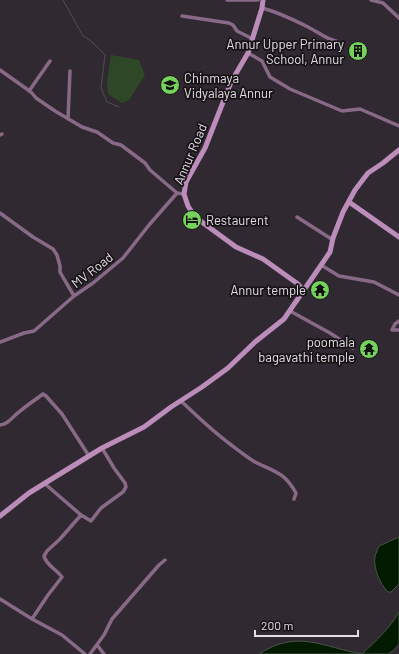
<svg xmlns="http://www.w3.org/2000/svg" width="399" height="654" font-family="Barlow,sans-serif">
  <style>
    .green { fill: #2e4827 }
    .water { fill: #021a00; stroke: #465545 }
    .lines { fill: none; stroke-linecap: round; stroke-linejoin: round }
    .stream { stroke: #465545; stroke-width: 1 }
    .minor { stroke: #886a87; stroke-width: 3.5 }
    .secondary { stroke: #bc8dbb; stroke-width: 5 }
    .labels { text-anchor: middle; dominant-baseline: central; stroke-width: 3.5; stroke-linejoin: round; paint-order: stroke }
    .poi-label { font-size: 13px; fill: #e5dfe5; stroke: #171317; text-anchor: end }
    .street-label { font-size: 13px; fill: #e5dfe5; stroke: #171317 }
  </style>
  <rect width="100%" height="100%" fill="#312931"/>
  <path class="green" d="M111 55 139 60 145 75 129 100 122 103 108 94 107 82Z"/>
  <path class="water" d="M399 537V584L391 592H388C380 584 373 568 375 556 376 553 378 549 379 546Z
    M399 612V644L394 650 388 654H259C297 629 323 647 362 654 376 641 390 628 399 612Z"/>
  <g class="lines">
    <path class="stream" d="M63 0 83 36 92 42 105 55 101 88 107 102 119 107"/>
    <path class="minor" d="M227 0H258
      M371 0 383 3 399 18
      M262 8C278 12 294 20 308 27 318 32 327 40 339 42
      M182 16 229 23 233 25 237 31 253 39
      M248 53 262 61 270 77 290 89 342 111 360 109 399 126
      M0 70 31 92 36 98 55 111 82 127 97 132 113 143 121 145 145 163 150 170 177 193
      M29 91 50 61
      M68 119 70 71
      M0 135 2 134
      M0 213 33 237 53 249 57 255 60 266V272L64 279 74 296 93 283 123 258 149 225 177 193 184 194
      M297 217 333 240
      M321 265 339 276 374 282 399 295
      M290 311 330 333 353 348
      M399 321 395 324 392 330H399
      M0 342 24 333 34 331 74 296
      M181 401C197 416 212 431 230 444 238 450 247 457 255 462 275 472 284 472 296 493L294 499
      M0 425C9 424 12 417 19 412 26 406 35 400 43 394L46 396 62 414 89 456
      M81 515 91 521 101 508 123 492 126 487 125 483 114 468 102 448
      M0 599 32 619 62 635 85 654
      M32 619 48 595 62 577C56 569 46 565 44 556L47 551 60 539 81 515 44 483
      M97 645 104 654
      M90 654 104 635 112 619 159 565 165 560"/>
    <path class="secondary" d="M263 0 262 8 248 53 231 82 205 148 186 182 184 194 188 206 195 217 236 247 263 259 298 284 303 290
      M349 202 399 237
      M0 516 29 493 102 448 144 427 171 407 202 387 228 368 255 342 284 319 330 252 333 238 343 212 355 190 368 173 383 163 399 150"/>
  </g>
  <defs>
    <g id="building-disc" transform="scale(1)"><circle r="9.5" fill="#75d25b" stroke="#171317"/><path d="M-4-6H4V6H1V3H-1V6H-4ZM-2.5-4.3h1.7v1.8h-1.7ZM.8-4.3h1.7v1.8H.8ZM-2.5-1h1.7V.8h-1.7ZM.8-1h1.7V.8H.8Z" fill="#111"/></g>
    <g id="school-disc" transform="scale(1)"><circle r="9.5" fill="#75d25b" stroke="#171317"/><path d="M0-5L7-2L0 1L-7-2ZM-4 1L0 2.5L4 1V4Q0 6-4 4Z" fill="#111"/></g>
    <g id="hotel-disc" transform="scale(1)"><circle r="9.5" fill="#75d25b" stroke="#171317"/><path d="M-6-4.5h1.5V1H6V5H4.5V3h-9V5H-6ZM-4 0a1.8 1.8 0 1 1 3.6 0ZM.5 0V-2.5h3Q6-2.5 6 0Z" fill="#111"/></g>
    <g id="temple-disc" transform="scale(1)"><circle r="9.5" fill="#75d25b" stroke="#171317"/><path d="M0-6L5-2H3V0L6.5 2.5H4V6H1.5V3h-3V6H-4V2.5H-6.5L-3 0V-2H-5Z" fill="#111"/></g>
  </defs>
  <g fill-rule="evenodd">
    <use href="#building-disc" x="358" y="51"/>
    <use href="#school-disc" x="170" y="85"/>
    <use href="#hotel-disc" x="192" y="220"/>
    <use href="#temple-disc" x="320" y="290"/>
    <use href="#temple-disc" x="369" y="349"/>
  </g>
  <g class="labels">
    <g class="poi-label">
      <text x="344" y="44">Annur Upper Primary<tspan x="344" dy="15">School, Annur</tspan></text>
      <text x="184" y="78" text-anchor="start">Chinmaya<tspan x="184" dy="15">Vidyalaya Annur</tspan></text>
      <text x="206" y="220" text-anchor="start">Restaurent</text>
      <text x="306" y="290">Annur temple</text>
      <text x="355" y="342">poomala<tspan x="355" dy="15">bagavathi temple</tspan></text>
    </g>
    <g class="street-label">
      <text transform="translate(190 154) rotate(-67)">Annur Road</text>
      <text transform="translate(92 270) rotate(-38)">MV Road</text>
    </g>
  </g>
  <path d="M255 630v6h103v-6" fill="none" stroke="#e5dfe5" stroke-width="2"/>
  <text x="261" y="630" font-size="12" fill="#e5dfe5" stroke="#171317" stroke-width="3" paint-order="stroke">200 m</text>
</svg>
